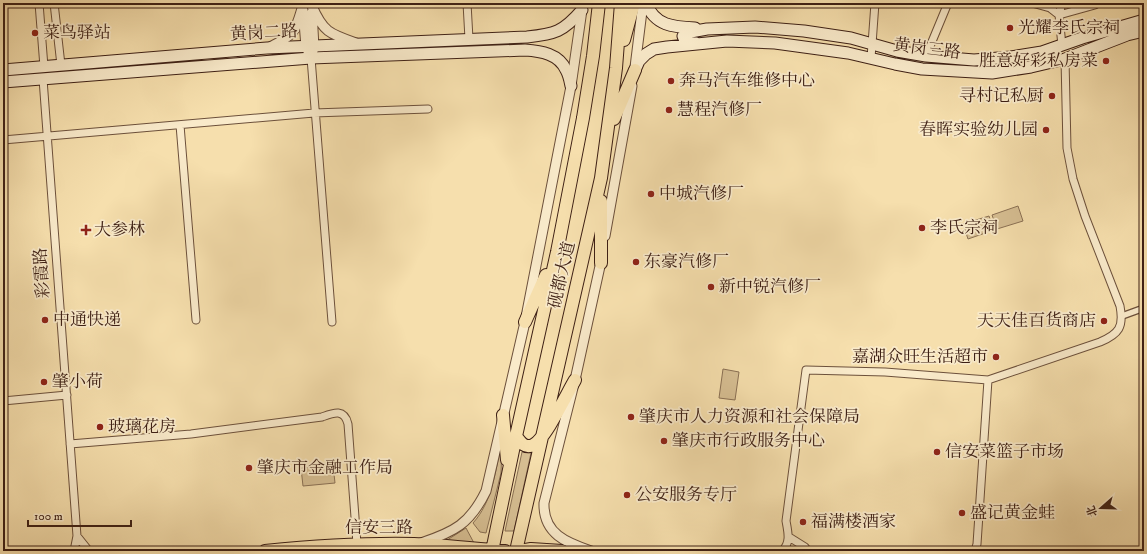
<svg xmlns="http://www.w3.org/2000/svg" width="1147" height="554" font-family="'IM FELL DW Pica','Noto Serif SC',serif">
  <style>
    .green { fill: #d7bf93; stroke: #8a7054 }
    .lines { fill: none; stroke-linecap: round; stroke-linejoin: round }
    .pedestrian-casing { stroke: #6c503b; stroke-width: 8 }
    .minor-casing { stroke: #6c503b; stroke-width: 9 }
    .tertiary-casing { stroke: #6c503b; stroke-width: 11 }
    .secondary-casing { stroke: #3e2015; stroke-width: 13 }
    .primary-casing { stroke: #3e2015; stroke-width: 14 }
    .pedestrian { stroke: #f9eaca; stroke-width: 5.5 }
    .minor { stroke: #f9eaca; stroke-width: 7 }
    .tertiary { stroke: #f9eaca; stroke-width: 9 }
    .secondary { stroke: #f9eaca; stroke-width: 11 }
    .primary { stroke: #f6dfad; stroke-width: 12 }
    .poi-dot { fill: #8f2418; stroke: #f9eaca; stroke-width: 1.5 }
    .labels { text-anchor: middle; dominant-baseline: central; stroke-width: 3.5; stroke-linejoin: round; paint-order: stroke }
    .poi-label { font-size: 17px; fill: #3e2015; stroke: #f9eaca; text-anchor: start }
    .street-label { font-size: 17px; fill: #3e2015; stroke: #f9eaca }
  </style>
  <rect width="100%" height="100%" fill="#f6dfad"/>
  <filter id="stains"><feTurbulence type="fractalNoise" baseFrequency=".005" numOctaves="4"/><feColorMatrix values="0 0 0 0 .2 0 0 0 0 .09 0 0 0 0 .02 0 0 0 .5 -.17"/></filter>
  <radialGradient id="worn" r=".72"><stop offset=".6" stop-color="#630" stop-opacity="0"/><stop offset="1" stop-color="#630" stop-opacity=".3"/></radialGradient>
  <path class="green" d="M1018 206 1023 221 997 229 992 215Z
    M989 216 994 230 968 239 963 224Z
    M723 369 739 372 735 400 719 398Z
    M501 446H502L501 473 486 533 480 532 473 523C492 502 495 473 501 446Z
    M522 452 531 453 514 531H505Z
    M333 465 335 483 303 486 301 468Z
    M466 528 474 543 444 542Z"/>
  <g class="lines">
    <g class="pedestrian-casing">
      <path id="pedestrian" d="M1122 316 1144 308"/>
    </g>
    <g class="minor-casing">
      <path id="minor" d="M39 3 44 67
        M54 3 61 65
        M467 3 469 39
        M1032 3 1050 8 1059 15 1062 46
        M1062 3 1059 15 1095 5V3
        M926 56 948 3
        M311 58 332 322
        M871 58 875 3
        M43 79 77 536 74 551
        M180 125 196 320
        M3 140 314 113 428 109
        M3 401 67 395
        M70 444 191 434 322 417C333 413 344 408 348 424L357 544
        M77 536 89 551
        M789 537 805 547 808 551
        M782 551C791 543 788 532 786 521L806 370 885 372 988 380 1100 342C1119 334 1124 327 1120 306L1085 216 1073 179 1067 148 1065 59
        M975 551 977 544 988 380"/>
    </g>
    <g class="tertiary-casing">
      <path id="tertiary" d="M312 6C323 32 330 34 356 43
        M303 10 306 47 311 58
        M312 12 314 47 313 51
        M270 47C296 34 295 32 303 5
        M635 67 643 3
        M605 236 632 86
        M421 543C454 532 470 524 486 491L525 322 571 86 583 3
        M591 551C567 543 543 534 544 503L575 380 602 257"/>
    </g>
    <g class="secondary-casing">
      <path id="secondary" d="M646 3C655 26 673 27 695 28
        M696 43 685 41 683 36 685 33 707 29 755 27 804 31 851 38 897 51 926 56 974 60 1011 57 1042 52 1082 38 1144 20
        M3 70 267 48 527 37C555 34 563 32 582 10
        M635 70 639 61 646 54 654 49 667 47 727 41 775 43 848 53 895 64 922 69 992 73 1031 67 1065 59 1127 35 1144 31
        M3 82 311 58 525 50C541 51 559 54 566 70 569 75 570 81 571 86"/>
    </g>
    <g class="primary-casing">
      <path id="primary" d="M624 40 634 3
        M614 119 635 70
        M601 263V201
        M525 322 546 275
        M503 415 507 460
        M516 436C520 442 525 449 533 445 545 440 567 393 575 380
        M265 551C315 546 364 543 414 544 444 545 475 549 505 551
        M492 551 516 436 557 252 583 118 593 56 599 3
        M516 551 601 178 616 68 621 3
        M520 551 531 549 562 551"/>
    </g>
    <use href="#pedestrian" class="pedestrian"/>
    <use href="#minor" class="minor"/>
    <use href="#tertiary" class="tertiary"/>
    <use href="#secondary" class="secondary"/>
    <use href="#primary" class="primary"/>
  </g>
  <g class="poi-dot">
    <circle cx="1010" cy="28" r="4"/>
    <circle cx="35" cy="33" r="4"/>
    <circle cx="1106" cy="61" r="4"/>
    <circle cx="671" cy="81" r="4"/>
    <circle cx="1052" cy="96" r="4"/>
    <circle cx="669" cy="110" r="4"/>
    <circle cx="1046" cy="130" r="4"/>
    <circle cx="651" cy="194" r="4"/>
    <circle cx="922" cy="228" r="4"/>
    <path d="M84 224h4v4h4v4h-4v4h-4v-4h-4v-4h4z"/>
    <circle cx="636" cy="262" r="4"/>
    <circle cx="711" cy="287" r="4"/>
    <circle cx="45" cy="320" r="4"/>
    <circle cx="1104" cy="321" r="4"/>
    <circle cx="996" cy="357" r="4"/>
    <circle cx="44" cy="382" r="4"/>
    <circle cx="631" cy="417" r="4"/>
    <circle cx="100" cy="427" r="4"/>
    <circle cx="664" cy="441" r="4"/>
    <circle cx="937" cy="452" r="4"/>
    <circle cx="249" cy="468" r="4"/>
    <circle cx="627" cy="495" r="4"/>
    <circle cx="962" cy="513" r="4"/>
    <circle cx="803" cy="522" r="4"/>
  </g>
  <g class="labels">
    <g class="poi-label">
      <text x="1018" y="28">光耀李氏宗祠</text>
      <text x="43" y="33">菜鸟驿站</text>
      <text x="1098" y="61" text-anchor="end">胜意好彩私房菜</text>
      <text x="679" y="81">奔马汽车维修中心</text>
      <text x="1044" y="96" text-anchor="end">寻村记私厨</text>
      <text x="677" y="110">慧程汽修厂</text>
      <text x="1038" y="130" text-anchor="end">春晖实验幼儿园</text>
      <text x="659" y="194">中城汽修厂</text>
      <text x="930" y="228">李氏宗祠</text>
      <text x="94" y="230">大参林</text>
      <text x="644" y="262">东豪汽修厂</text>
      <text x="719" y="287">新中锐汽修厂</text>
      <text x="53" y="320">中通快递</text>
      <text x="1096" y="321" text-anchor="end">天天佳百货商店</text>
      <text x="988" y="357" text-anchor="end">嘉湖众旺生活超市</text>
      <text x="52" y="382">肇小荷</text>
      <text x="639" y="417">肇庆市人力资源和社会保障局</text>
      <text x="108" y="427">玻璃花房</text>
      <text x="672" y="441">肇庆市行政服务中心</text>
      <text x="945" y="452">信安菜篮子市场</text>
      <text x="257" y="468">肇庆市金融工作局</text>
      <text x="635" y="495">公安服务专厅</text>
      <text x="970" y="513">盛记黄金蛙</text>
      <text x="811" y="522">福满楼酒家</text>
    </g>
    <g class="street-label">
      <text transform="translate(264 33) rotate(-3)">黄岗二路</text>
      <text transform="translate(927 49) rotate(7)">黄岗三路</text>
      <text transform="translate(42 273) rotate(-94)">彩霞路</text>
      <text transform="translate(562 275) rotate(-77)">砚都大道</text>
      <text x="379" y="528">信安三路</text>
    </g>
  </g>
  <rect width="1147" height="554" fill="none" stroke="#f6dfad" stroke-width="16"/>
  <rect x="4" y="4" width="1139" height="546" fill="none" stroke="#3e2015" stroke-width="2"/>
  <rect x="8" y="8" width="1131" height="538" fill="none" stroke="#3e2015"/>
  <g transform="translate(1101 508) rotate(250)" stroke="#f9eaca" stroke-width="3" paint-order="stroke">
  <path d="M0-3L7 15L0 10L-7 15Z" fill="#3e2015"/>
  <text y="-6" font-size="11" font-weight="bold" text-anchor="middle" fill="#3e2015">北</text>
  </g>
  <path d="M28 520v6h103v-6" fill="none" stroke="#3e2015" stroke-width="2"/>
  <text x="34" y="520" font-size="12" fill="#3e2015" stroke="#f9eaca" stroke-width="3" paint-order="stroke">100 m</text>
  <rect width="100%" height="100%" filter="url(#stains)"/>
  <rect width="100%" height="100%" fill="url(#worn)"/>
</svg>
